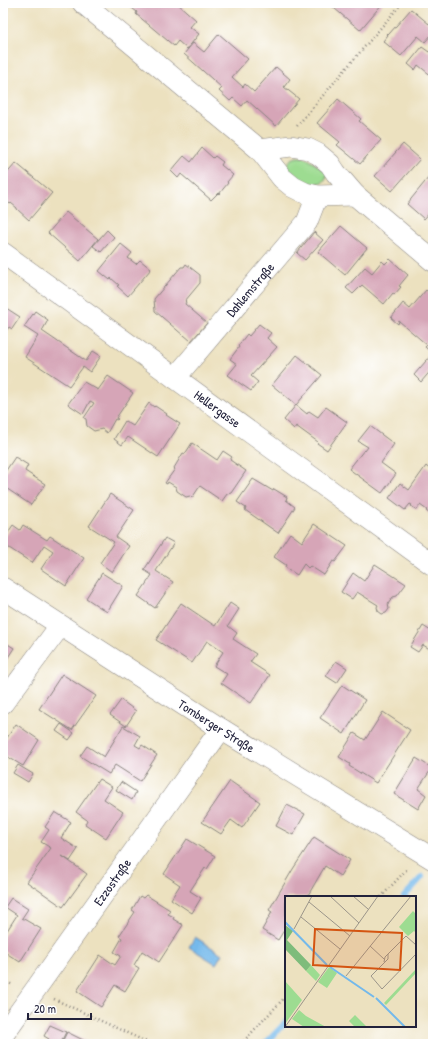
<svg xmlns="http://www.w3.org/2000/svg" width="436" height="1047" font-family="'Patrick Hand',sans-serif">
<style>
.green{fill:#9ddc91;stroke:#607f66}
.water{fill:#74b9eb;stroke:#4b6e93}
.lines{fill:none;stroke-linecap:round;stroke-linejoin:round}
.stream{stroke:#74b9eb;stroke-width:6}
.building{fill:#d6a5b7}
.minor-casing{stroke:#87827d;stroke-width:22}
.path{stroke:#87827d;stroke-width:2.5;stroke-dasharray:1 3;stroke-linecap:butt}
.minor{stroke:#fff;stroke-width:21}
.labels{text-anchor:middle;dominant-baseline:central;stroke-width:4;stroke-linejoin:round;paint-order:stroke}
.street-label{font-size:13px;fill:#22223b;stroke:#fff}
.inset-river{fill:none;stroke:#74b9eb;stroke-width:2}
.inset-road{fill:none;stroke:#9b958a;stroke-width:1}
.view{fill:#d45411;fill-opacity:0.15;stroke:#d45411;stroke-width:2}
.inset-edge{fill:none;stroke:#22223b;stroke-width:2}
</style>
<rect width="100%" height="100%" fill="#fff"/>
<filter id="ink" filterUnits="userSpaceOnUse"><feTurbulence type="fractalNoise" baseFrequency=".025" numOctaves="2"/><feDisplacementMap in="SourceGraphic" scale="8" xChannelSelector="R" yChannelSelector="G"/><feConvolveMatrix kernelMatrix="1 2 1 2 8 2 1 2 1" color-interpolation-filters="sRGB"/></filter>
<filter id="wash" filterUnits="userSpaceOnUse"><feTurbulence type="fractalNoise" baseFrequency=".012" numOctaves="4" result="noise"/><feDisplacementMap in="SourceGraphic" scale="16" xChannelSelector="R" yChannelSelector="G"/><feGaussianBlur stdDeviation="0.9" result="paint"/><feColorMatrix in="noise" values="0 0 0 0 0 0 0 0 0 0 0 0 0 0 0 0 0 1.4 0 .05"/><feComposite in="paint" operator="in"/></filter>
<g filter="url(#wash)">
<rect width="100%" height="100%" fill="#ece1bf"/>
<path class="green" d="M297 157H305L327 172 326 178 323 182 313 185 297 180 287 168C287 161 291 159 297 157Z"/>
<path class="water" d="M195 937 222 954 216 964 189 947Z"/>
<g class="lines">
<g class="stream">
<path d="M404 897 422 877"/>
<path d="M265 1044 286 1022"/>
</g>
</g>
<g id="blocks">
<g class="building">
<path d="M129 3H177L196 20 190 27 199 34 187 49 178 41 174 46 136 14 137 12 128 5Z"/>
<path d="M328 3H383L360 30Z"/>
<path d="M411 9 429 24 433 19V33L425 42 418 36 401 56 383 41 388 35 387 34 388 33 389 34Z"/>
<path d="M219 34 248 59 232 77 243 87 245 84 254 92 276 67 290 79 284 87 299 99 276 126 247 100 242 106 233 98 230 101 219 91 222 88 184 54 193 43 204 52Z"/>
<path d="M422 47 429 52 433 48V77L418 65 415 70 408 64Z"/>
<path d="M338 99 361 119 359 121 381 140 360 164 337 145 340 142 317 123Z"/>
<path d="M403 144 420 159 392 191 375 176Z"/>
<path d="M202 148 213 158 215 156 223 162 221 165 233 175 227 182 228 183 219 194 218 193 211 200 181 174 178 178 171 171 184 156 191 162Z"/>
<path d="M16 163 52 193 29 220 17 209V208L11 203 10 204 3 198V178Z"/>
<path d="M429 177 433 180V209L424 219 407 204Z"/>
<path d="M66 212 98 239 80 261 48 233Z"/>
<path d="M341 226 367 248 345 275 318 252Z"/>
<path d="M107 230 114 237 101 252 93 246Z"/>
<path d="M314 232 323 240 305 260 297 253Z"/>
<path d="M121 244 132 253 128 258 136 264 140 260 151 269 128 296 117 286 119 285 111 278 110 280 99 271Z"/>
<path d="M390 259 408 275 399 286 401 287 394 295 393 293 384 304 362 285 353 294 346 288 365 267 372 273 382 261 385 264Z"/>
<path d="M186 264 200 275V283L185 301 186 302 185 304 207 323 191 341 184 335V336L155 311 154 299 181 267H184Z"/>
<path d="M426 290 433 296V352L432 353 425 347 427 345 399 321 398 324 391 318 403 303 410 309Z"/>
<path d="M3 306 20 317 12 329 9 327 3 335Z"/>
<path d="M35 311 48 320 42 331 86 361 93 351 101 356 90 372 83 367 69 386 25 357 38 336 24 327Z"/>
<path d="M259 324 271 333 267 338 277 347 251 376 258 382 251 391 228 375 237 364 230 359 239 347 238 346 247 334 249 336Z"/>
<path d="M432 354 433 355V368L421 382 414 375Z"/>
<path d="M297 355 322 375 296 405 272 385Z"/>
<path d="M108 376 133 393 116 418 118 419 117 420 115 419 107 433 102 429 94 431 87 426 86 419 84 418 94 403 90 401 83 414 68 404 84 382 98 390Z"/>
<path d="M149 403 154 407 155 406 167 414 166 415 180 424 158 457 128 437 122 445 114 439 125 421 133 426Z"/>
<path d="M296 405 307 414 309 411 318 417 326 407 347 422 327 450 317 443 318 442 296 426 294 429 284 420Z"/>
<path d="M370 426 394 444 381 463 396 474 382 493 349 469 364 450 365 451 368 447 358 441Z"/>
<path d="M192 443 217 460 223 451 232 457 230 460 246 471 231 493 227 494 222 501 200 486 192 498 190 496 186 497 177 491 176 487 168 482 167 484 165 483 175 469 174 468 183 453 185 454Z"/>
<path d="M15 457 28 465 25 471 45 484 31 505 3 486V475Z"/>
<path d="M426 466 433 472V516L426 511 427 510 420 505 417 510 411 506 412 505 410 504 405 510 389 498 400 483 409 490Z"/>
<path d="M253 479 273 491 274 489 287 497 286 500 295 507 278 533 245 510 246 508 237 502Z"/>
<path d="M110 494 134 510 116 537 129 546 112 572 100 563 114 542 89 526Z"/>
<path d="M314 524 347 546 335 562 333 561 324 575 310 566 308 568 304 564 297 575 285 567 286 565 274 557 290 533 302 542Z"/>
<path d="M13 525 20 530 23 525 47 540 50 536 84 558 66 586 41 569 53 551 44 545 32 563 3 544V540Z"/>
<path d="M165 538 174 543 156 571 173 582 155 608 138 596 152 575 144 570Z"/>
<path d="M375 564 406 584 397 596 393 597 388 604 389 609 386 613 382 614 378 611 377 607 378 605 357 592 352 599 341 592 353 573 364 581Z"/>
<path d="M102 573 123 586 107 612 86 598Z"/>
<path d="M181 603 215 626 230 603 239 609 228 626 237 633 233 639 256 654 250 662 270 675 251 703 221 683 227 674 214 666 223 652 207 641 192 663 156 640Z"/>
<path d="M423 626 431 631 433 628V651L423 645 418 652 410 647Z"/>
<path d="M3 641 14 648 3 665Z"/>
<path d="M336 661 347 668 337 683 326 676Z"/>
<path d="M62 674 96 696 72 730 39 709Z"/>
<path d="M342 685 365 700 344 734 320 718Z"/>
<path d="M121 700 136 711 126 726 110 715Z"/>
<path d="M383 712 410 730 376 783 349 766 350 764 339 757 354 733 365 740Z"/>
<path d="M16 724 39 740 23 766 3 754V744Z"/>
<path d="M61 724 74 733 69 740 56 731Z"/>
<path d="M123 726 140 736 135 745 140 748 142 745 157 755 140 781 115 765 109 774 80 756 87 746 104 757Z"/>
<path d="M416 758 432 768 418 789 426 795 418 809 394 794Z"/>
<path d="M18 765 33 774 28 782 13 773Z"/>
<path d="M99 779 112 787 104 799 123 812 106 838 85 824 87 820 76 812Z"/>
<path d="M230 781 260 802 242 828 231 820 221 834 202 822Z"/>
<path d="M121 782 136 792 132 800 116 790Z"/>
<path d="M287 805 305 814 293 835 276 826Z"/>
<path d="M55 812 71 822 61 838 78 849 70 861 62 856 87 874 63 907 27 882 51 848 41 842 49 830 45 827Z"/>
<path d="M314 837 350 860 340 876 325 866 307 897H286V927L278 940 262 930 272 912 269 910 293 869Z"/>
<path d="M187 839 215 856 207 869 205 868 190 891 201 898 192 913 171 899 180 885 164 874Z"/>
<path d="M146 895 170 910 168 914 174 917 173 919 183 925 159 962 142 951 134 965 139 968 125 991 115 985 101 1007 77 991 100 955 115 965 121 956 114 952 122 938 119 936 135 912 132 910 140 896 143 898Z"/>
<path d="M11 898 28 909 22 918 41 929 20 962 3 951V937L17 915 5 907Z"/>
<path d="M50 1025 66 1032 60 1044H46L49 1039 44 1036Z"/>
<path d="M67 1032 91 1044H61Z"/>
</g>
</g>
</g>
<g filter="url(#ink)">
<use href="#blocks" fill-opacity="0" stroke="#87827d" stroke-width="1"/>
<g class="lines">
<defs>
<g id="minor">
<path d="M83 3 260 150 282 178 293 187 305 193 317 196 355 195"/>
<path d="M260 150 291 146 308 149 318 154 330 164 336 173 355 195 433 261"/>
<path id="s1" d="M3 253 433 565"/>
<path id="s2" d="M175 378 307 222 317 196"/>
<path id="s3" d="M3 588 221 729 433 859"/>
<path d="M3 703 60 626"/>
<path id="s4" d="M3 1035 221 729"/>
</g>
</defs>
<use href="#minor" class="minor-casing"/>
<g class="path">
<path d="M297 126 402 3"/>
<path d="M381 897 408 868"/>
<path d="M3 980 13 985"/>
<path d="M54 999 151 1044"/>
<path d="M241 1044 286 996"/>
</g>
<use href="#minor" class="minor"/>
</g>
</g>
<g class="labels">
<g class="street-label">
<text stroke="none"><textPath href="#s2" startOffset="116">Dahlemstraße</textPath></text>
<text stroke="none"><textPath href="#s1" startOffset="265">Hellergasse</textPath></text>
<text stroke="none"><textPath href="#s3" startOffset="254">Tomberger Straße</textPath></text>
<text stroke="none"><textPath href="#s4" startOffset="188">Ezzostraße</textPath></text>
</g>
</g>
<g transform="translate(285 896)">
<rect width="131" height="131" fill="#ece1bf"/>
<path d="M128 15 131 18V37L129 35 123 40 114 31ZM26 69 35 79 31 85 21 75ZM44 71 52 77 42 92 33 86ZM131 73V77L101 109 99 107ZM0 85 17 104 0 128ZM14 114 21 120 41 131H19L7 123ZM70 119 82 131H70L64 125Z" fill="#9ddc91"/>
<path d="M0 29 8 35 2 44 26 69 21 75 0 53Z" fill="#7ebc7b"/>
<path class="inset-river" d="M0 26 42 69M45 71 89 101M91 102 120 131"/>
<path class="inset-road" d="M45 0 74 27M68 0 83 13M24 6 65 40M16 21 55 53M9 33 27 0M85 50 99 63M103 58V63L86 80 97 93 131 58M99 66 100 61 121 40 131 49M61 80 126 0M0 131 93 0"/>
<path class="view" d="M30 33 117 37 115 74 28 69Z"/>
<rect width="131" height="131" class="inset-edge"/>
</g>
<rect width="436" height="1047" fill="none" stroke="#fff" stroke-width="16"/>
<path d="M28 1013v6h63v-6" fill="none" stroke="#22223b" stroke-width="2"/>
<text x="34" y="1013" font-size="12" fill="#22223b" stroke="#ffffff" stroke-width="3" paint-order="stroke">20 m</text>
</svg>
